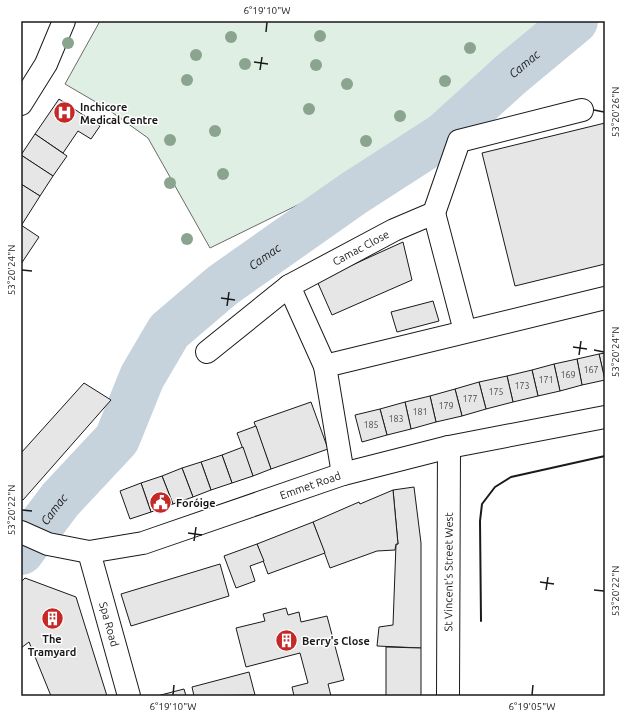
<svg xmlns="http://www.w3.org/2000/svg" width="626" height="717" font-family="Ubuntu,sans-serif">
<style>
.green{fill:#e0efe3;stroke:#6a6a6a}
.lines{fill:none;stroke-linecap:round;stroke-linejoin:round}
.river{stroke:#c6d2dc;stroke-width:46}
.building{fill:#e6e6e6;stroke:#1a1a1a}
.minor-casing{stroke:#1a1a1a;stroke-width:24}
.major-casing{stroke:#1a1a1a;stroke-width:24}
.minor{stroke:#fff;stroke-width:22}
.major{stroke:#fff;stroke-width:22}
.wall{stroke:#1a1a1a;stroke-width:2}
.tree{fill:#8aa48f}
.ticks{fill:none;stroke:#1a1a1a;stroke-width:1.5}
.labels{text-anchor:middle;dominant-baseline:central;stroke-width:3;stroke-linejoin:round;paint-order:stroke}
.number-label{font-size:9px;fill:#4d4d4d}
.poi-label{font-size:11px;font-weight:bold;fill:#1a1a1a;stroke:#fff;text-anchor:start}
.street-label{font-size:11px;fill:#1a1a1a;stroke:#fff}
.water-label{font-size:12px;font-style:italic;fill:#1a1a1a;stroke:#fff}
.neatline{fill:none;stroke:#1a1a1a;stroke-width:1.5}
.ticks-label{font-size:10px;text-anchor:middle;fill:#1a1a1a}
</style>
<rect width="100%" height="100%" fill="#fff"/>
<path class="green" d="M100 21H549L424 126 320 194 210 248 148 138 106 108 65 84Z"/>
<g class="lines">
<path class="river" id="s1" d="M21 552 60 500 117 439 142 377 169 331 223 285 354 193 444 135 510 75 575 21"/>
</g>
<g class="building">
<path d="M59 99 100 126 91 139 78 131 63 153 35 134Z"/>
<path d="M605 123V264L515 286 482 153Z"/>
<path d="M35 134 67 156 53 176 21 155Z"/>
<path d="M21 155 53 176 40 196 21 184Z"/>
<path d="M21 184 40 196 21 226Z"/>
<path d="M21 225 39 237 21 264Z"/>
<path d="M403 242 412 280 332 315 317 281Z"/>
<path d="M433 301 439 321 397 332 391 312Z"/>
<path d="M605 353V380L599 354Z"/>
<path d="M599 354 605 380 582 385 577 359Z"/>
<path d="M577 359 582 385 560 391 554 364Z"/>
<path d="M554 364 560 391 538 396 532 370Z"/>
<path d="M532 370 538 396 513 402 507 376Z"/>
<path d="M507 376 513 402 486 409 479 382Z"/>
<path d="M479 382 486 409 462 416 455 389Z"/>
<path d="M84 383 111 400 23 500 21 499V453Z"/>
<path d="M455 389 462 416 436 422 430 396Z"/>
<path d="M430 396 436 422 411 429 405 402Z"/>
<path d="M311 402 328 449 271 469 254 422Z"/>
<path d="M405 402 411 429 387 435 380 409Z"/>
<path d="M380 409 387 435 362 442 355 415Z"/>
<path d="M256 426 271 469 253 476 237 433Z"/>
<path d="M243 447 253 476 232 483 222 455Z"/>
<path d="M222 455 232 483 211 490 201 462Z"/>
<path d="M201 462 211 490 193 497 182 468Z"/>
<path d="M182 468 193 497 173 504 162 476Z"/>
<path d="M162 476 173 504 151 512 141 483Z"/>
<path d="M141 483 151 512 130 519 120 491Z"/>
<path d="M414 487 421 543V648L377 646 379 627 393 625 396 544H398L393 490Z"/>
<path d="M393 490 398 544H396L395 550 377 551 330 568 313 522 359 502 360 504Z"/>
<path d="M313 522 325 553 268 574 257 544Z"/>
<path d="M257 544 264 561 250 566 255 581 236 588 224 556Z"/>
<path d="M220 564 229 596 131 626 121 594Z"/>
<path d="M25 578 76 597 107 696H51L29 642 21 648V582Z"/>
<path d="M286 608 288 615 299 612 301 622 327 616 344 680 328 684 331 696H294L292 687 308 683 300 653 246 667 236 628 265 621 263 614Z"/>
<path d="M386 647 421 648V696H386Z"/>
<path d="M249 672 255 695 194 696 192 687Z"/>
<path d="M184 689 186 696H157Z"/>
</g>
<g class="lines">
<defs>
<g id="minor">
<path d="M434 213 459 141 582 110"/>
<path d="M207 352 289 286"/>
<path id="s2" d="M325 366 289 286 394 230 434 213 465 331"/>
<path d="M343 474 325 366 605 298"/>
<path id="s3" d="M89 552 129 696"/>
<path id="s4" d="M448 696 449 447"/>
</g>
<g id="major">
<path d="M21 104 46 64 64 21"/>
<path id="s5" d="M21 532 48 544 89 552 143 543 343 474 449 447 605 417"/>
</g>
</defs>
<use href="#minor" class="minor-casing"/>
<use href="#major" class="major-casing"/>
<use href="#minor" class="minor"/>
<use href="#major" class="major"/>
<path class="wall" d="M481 621 480 521 482 504 495 487 511 477 605 456"/>
</g>
<g class="tree">
<circle cx="320" cy="36" r="6"/>
<circle cx="231" cy="37" r="6"/>
<circle cx="68" cy="43" r="6"/>
<circle cx="470" cy="48" r="6"/>
<circle cx="196" cy="55" r="6"/>
<circle cx="245" cy="64" r="6"/>
<circle cx="316" cy="65" r="6"/>
<circle cx="187" cy="80" r="6"/>
<circle cx="445" cy="81" r="6"/>
<circle cx="347" cy="84" r="6"/>
<circle cx="309" cy="109" r="6"/>
<circle cx="400" cy="116" r="6"/>
<circle cx="215" cy="131" r="6"/>
<circle cx="170" cy="140" r="6"/>
<circle cx="366" cy="141" r="6"/>
<circle cx="223" cy="174" r="6"/>
<circle cx="170" cy="183" r="6"/>
<circle cx="187" cy="239" r="6"/>
</g>
<path class="ticks" d="M266 32 267 22M254 62 268 64M260 70 262 57M594 110 604 112M22 270 32 271M221 298 235 300M227 306 229 292M573 347 587 349M594 350 604 352M579 355 581 341M22 510 32 511M188 533 202 535M194 541 196 527M540 582 554 584M546 590 548 577M594 590 604 591M173 695 174 685M532 695 533 685"/>
<defs>
<symbol id="hospital-disc" viewBox="-11 -11 22 22"><circle r="9.5" fill="#c62828" stroke="#fff"/><path d="M-5-5h3v3.5h4V-5h3V5h-3V1.5h-4V5h-3Z" fill="#fff"/></symbol>
<symbol id="civic-disc" viewBox="-11 -11 22 22"><circle r="9.5" fill="#c62828" stroke="#fff"/><path d="M-.6-6.5H3V-4.5H.6V-3L4-1V1h2V6H-6V1h2V-1L-.6-3ZM-1.2 2.5V6h2.4V2.5Z" fill="#fff"/></symbol>
<symbol id="building-disc" viewBox="-11 -11 22 22"><circle r="9.5" fill="#c62828" stroke="#fff"/><path d="M-4-6H4V6H1V3H-1V6H-4ZM-2.5-4.3h1.7v1.8h-1.7ZM.8-4.3h1.7v1.8H.8ZM-2.5-1h1.7V.8h-1.7ZM.8-1h1.7V.8H.8Z" fill="#fff"/></symbol>
</defs>
<g fill-rule="evenodd">
<use href="#hospital-disc" x="52" y="100" width="25" height="25"/>
<use href="#civic-disc" x="148" y="490" width="25" height="25"/>
<use href="#building-disc" x="40" y="606" width="25" height="25"/>
<use href="#building-disc" x="274" y="628" width="25" height="25"/>
</g>
<g class="labels">
<g class="number-label">
<text x="591" y="370">167</text>
<text x="568" y="375">169</text>
<text x="546" y="380">171</text>
<text x="522" y="386">173</text>
<text x="496" y="392">175</text>
<text x="470" y="399">177</text>
<text x="446" y="406">179</text>
<text x="420" y="412">181</text>
<text x="396" y="419">183</text>
<text x="371" y="425">185</text>
</g>
<g class="poi-label">
<text x="80" y="107">Inchicore<tspan x="80" dy="13">Medical Centre</tspan></text>
<text x="176" y="503">Foróige</text>
<text x="52" y="639" text-anchor="middle">The<tspan x="52" dy="13">Tramyard</tspan></text>
<text x="302" y="641">Berry's Close</text>
</g>
<g class="street-label">
<text stroke="none"><textPath href="#s2" startOffset="169">Camac Close</textPath></text>
<text stroke="none"><textPath href="#s5" startOffset="303">Emmet Road</textPath></text>
<text stroke="none"><textPath href="#s4" startOffset="124">St Vincent's Street West</textPath></text>
<text stroke="none"><textPath href="#s3" startOffset="75">Spa Road</textPath></text>
</g>
<g class="water-label">
<text stroke="none"><textPath href="#s1" startOffset="714">Camac</textPath></text>
<text stroke="none"><textPath href="#s1" startOffset="390">Camac</textPath></text>
<text stroke="none"><textPath href="#s1" startOffset="54">Camac</textPath></text>
</g>
</g>
<rect width="626" height="717" fill="none" stroke="#ffffff" stroke-width="44"/>
<rect x="22" y="22" width="582" height="673" class="neatline"/>
<g class="ticks-label">
<text x="267" y="14">6°19'10"W</text>
<text transform="translate(615 112) rotate(-90)" y="4">53°20'26"N</text>
<text transform="translate(11 270) rotate(-90)" y="4">53°20'24"N</text>
<text transform="translate(615 352) rotate(-90)" y="4">53°20'24"N</text>
<text transform="translate(11 510) rotate(-90)" y="4">53°20'22"N</text>
<text transform="translate(615 591) rotate(-90)" y="4">53°20'22"N</text>
<text x="173" y="710">6°19'10"W</text>
<text x="532" y="710">6°19'05"W</text>
</g>
</svg>
